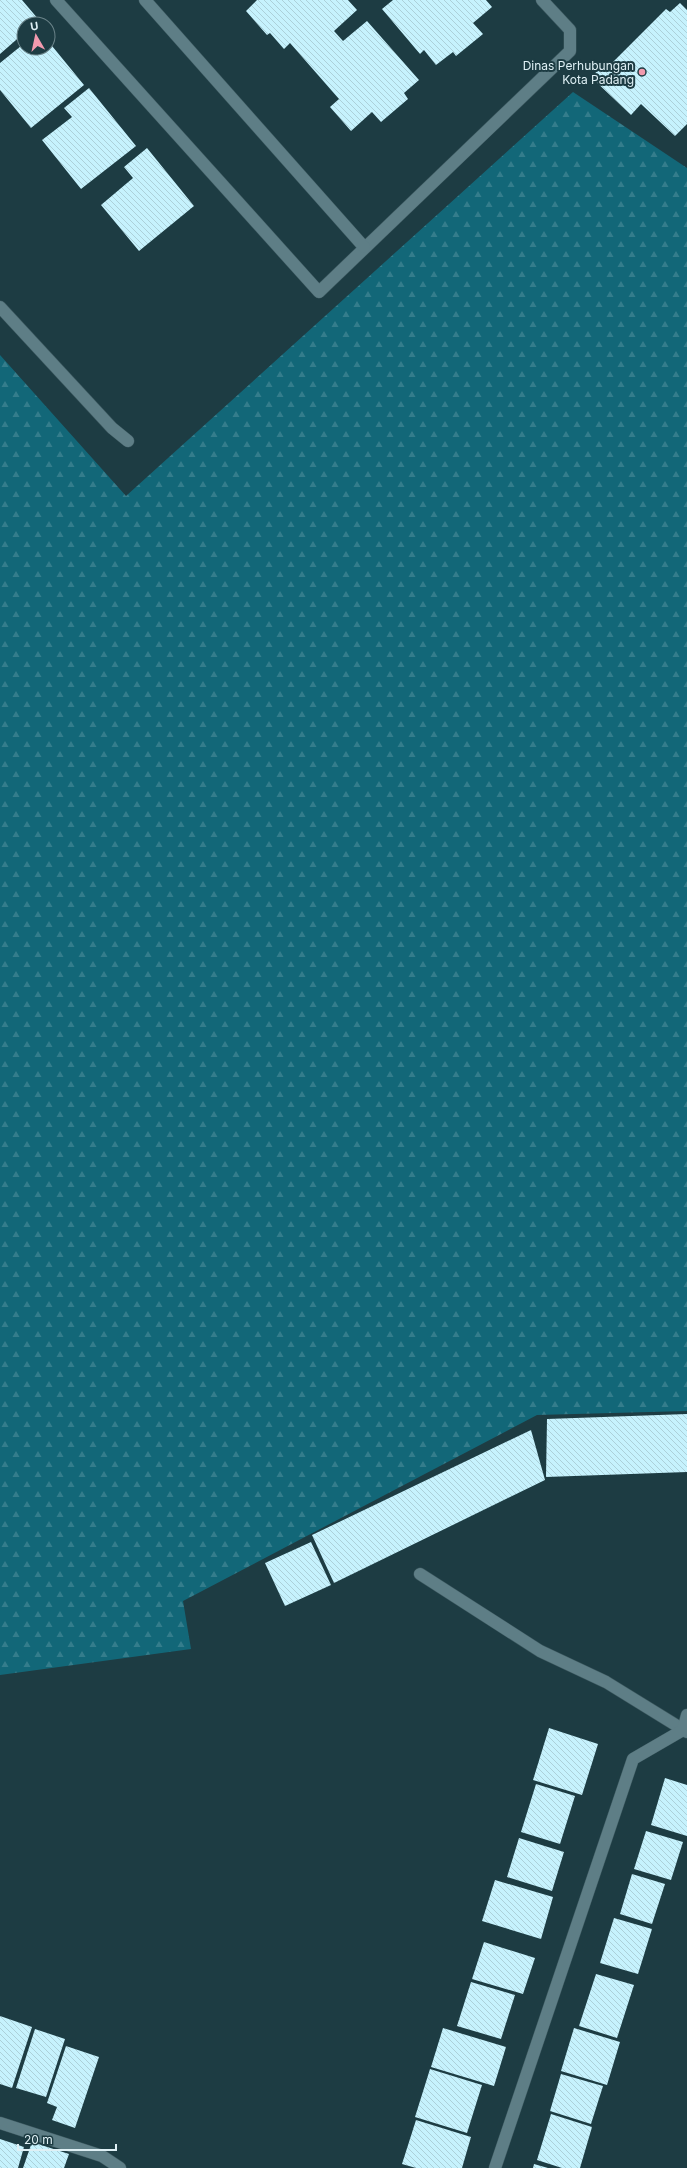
<svg xmlns="http://www.w3.org/2000/svg" width="687" height="2168" font-family="Inter,sans-serif">
<style>
.forest{fill:url(#forest-firs)}
.building{fill:url(#building-back-hatch)}
.lines{fill:none;stroke-linecap:round;stroke-linejoin:round}
.lane-casing{stroke:#3c585f;stroke-width:13}
.street-casing{stroke:#3c585f;stroke-width:13}
.lane{stroke:#5e7e86;stroke-width:12}
.street{stroke:#5e7e86;stroke-width:12}
.poi-dot{fill:#f29aae;stroke:#1d3c43;stroke-width:1.5}
.labels{text-anchor:middle;dominant-baseline:central;stroke-width:4;stroke-linejoin:round;paint-order:stroke}
.poi-label{font-size:12px;fill:#dff0f5;stroke:#1d3c43;text-anchor:end}
</style>
<defs>
<pattern id="forest-firs" width="22" height="20" patternUnits="userSpaceOnUse"><rect width="22" height="20" fill="#126778"/><path d="M5 1l3.5 6h-7zM16 11l3.5 6h-7z" fill="#347d8c"/></pattern>
<pattern id="building-back-hatch" width="6" height="6" patternUnits="userSpaceOnUse"><rect width="6" height="6" fill="#c6f2fd"/><path d="M-1 5l2 2M0 0l6 6M5-1l2 2" fill="none" stroke="#acd0d9"/></pattern>
</defs>
<rect width="100%" height="100%" fill="#1d3c43"/>
<path class="forest" d="M573 92 687 168V1411L537 1415 183 1601 191 1649 0 1675V355L126 496Z"/>
<g class="building">
<path d="M0 0H22L39 20 35 24H24V33L0 54Z"/>
<path d="M257 0H348L357 10 334 31 343 41 367 21 419 80 404 93 408 99 381 122 372 112 351 131 330 107 339 99 290 43 284 49 270 33 267 35 246 11Z"/>
<path d="M393 0H486L492 7 473 23 483 34 456 56 453 52 436 65 424 50 420 54 382 9Z"/>
<path d="M680 3 687 10V124L675 136 641 104 631 115 591 77 605 64 608 67 666 9 670 12Z"/>
<path d="M48 41 84 85 31 128 0 90V63L21 46 25 51 29 48H48Z"/>
<path d="M89 88 136 146 81 189 42 140 72 117 64 108Z"/>
<path d="M147 148 194 206 139 251 101 205 133 178 124 167Z"/>
<path d="M687 1414V1472L546 1477 547 1419Z"/>
<path d="M531 1430 545 1480 334 1583 312 1535Z"/>
<path d="M311 1542 331 1585 285 1606 265 1563Z"/>
<path d="M549 1728 598 1744 582 1795 533 1780Z"/>
<path d="M665 1778 687 1785V1836L651 1825Z"/>
<path d="M536 1784 575 1796 560 1844 521 1832Z"/>
<path d="M646 1831 683 1842 671 1880 634 1869Z"/>
<path d="M519 1838 564 1852 552 1891 507 1877Z"/>
<path d="M632 1874 665 1884 652 1924 620 1914Z"/>
<path d="M495 1880 553 1897 541 1939 482 1921Z"/>
<path d="M614 1918 652 1929 638 1974 600 1963Z"/>
<path d="M484 1942 535 1958 523 1994 472 1979Z"/>
<path d="M596 1974 634 1985 617 2038 579 2026Z"/>
<path d="M471 1982 515 1995 501 2039 457 2026Z"/>
<path d="M0 2016 32 2027 12 2088 0 2084Z"/>
<path d="M443 2028 506 2047 494 2086 431 2067Z"/>
<path d="M574 2028 620 2042 607 2085 561 2071Z"/>
<path d="M35 2029 65 2039 46 2097 16 2088Z"/>
<path d="M66 2046 99 2057 75 2128 52 2120 57 2107 47 2103Z"/>
<path d="M430 2069 482 2085 467 2133 415 2117Z"/>
<path d="M561 2074 603 2086 591 2124 550 2111Z"/>
<path d="M551 2114 592 2127 580 2168H562L537 2160Z"/>
<path d="M416 2120 471 2137 462 2168H416L402 2164Z"/>
<path d="M0 2139 24 2147 18 2168H0Z"/>
<path d="M32 2142 69 2154 64 2168H23Z"/>
<path d="M534 2164 548 2168H533Z"/>
</g>
<g class="lines">
<defs>
<g id="lane">
<path d="M420 1574 540 1651 606 1682 687 1732"/>
<path d="M495 2168 633 1759 683 1730 687 1715"/>
</g>
<g id="street">
<path d="M56 0 319 292 570 51V30L542 0"/>
<path d="M145 0 364 247"/>
<path d="M0 307 112 428 128 441"/>
<path d="M0 2123 102 2156 120 2168"/>
</g>
</defs>
<use href="#lane" class="lane-casing"/>
<use href="#street" class="street-casing"/>
<use href="#lane" class="lane"/>
<use href="#street" class="street"/>
</g>
<circle class="poi-dot" cx="642" cy="72" r="4"/>
<g class="labels">
<g class="poi-label">
<text x="634" y="65">Dinas Perhubungan<tspan x="634" dy="14">Kota Padang</tspan></text>
</g>
</g>
<g transform="translate(36 36) rotate(351)"><circle r="19" fill="#1d3c43" stroke="#6b848a"/>
<path d="M0-3L7 15L0 10L-7 15Z" fill="#f29aae"/>
<text y="-6" font-size="11" font-weight="bold" text-anchor="middle" fill="#dff0f5">U</text>
</g>
<path d="M18 2144v6h98v-6" fill="none" stroke="#dff0f5" stroke-width="2"/>
<text x="24" y="2144" font-size="12" fill="#dff0f5" stroke="#1d3c43" stroke-width="3" paint-order="stroke">20 m</text>
</svg>
